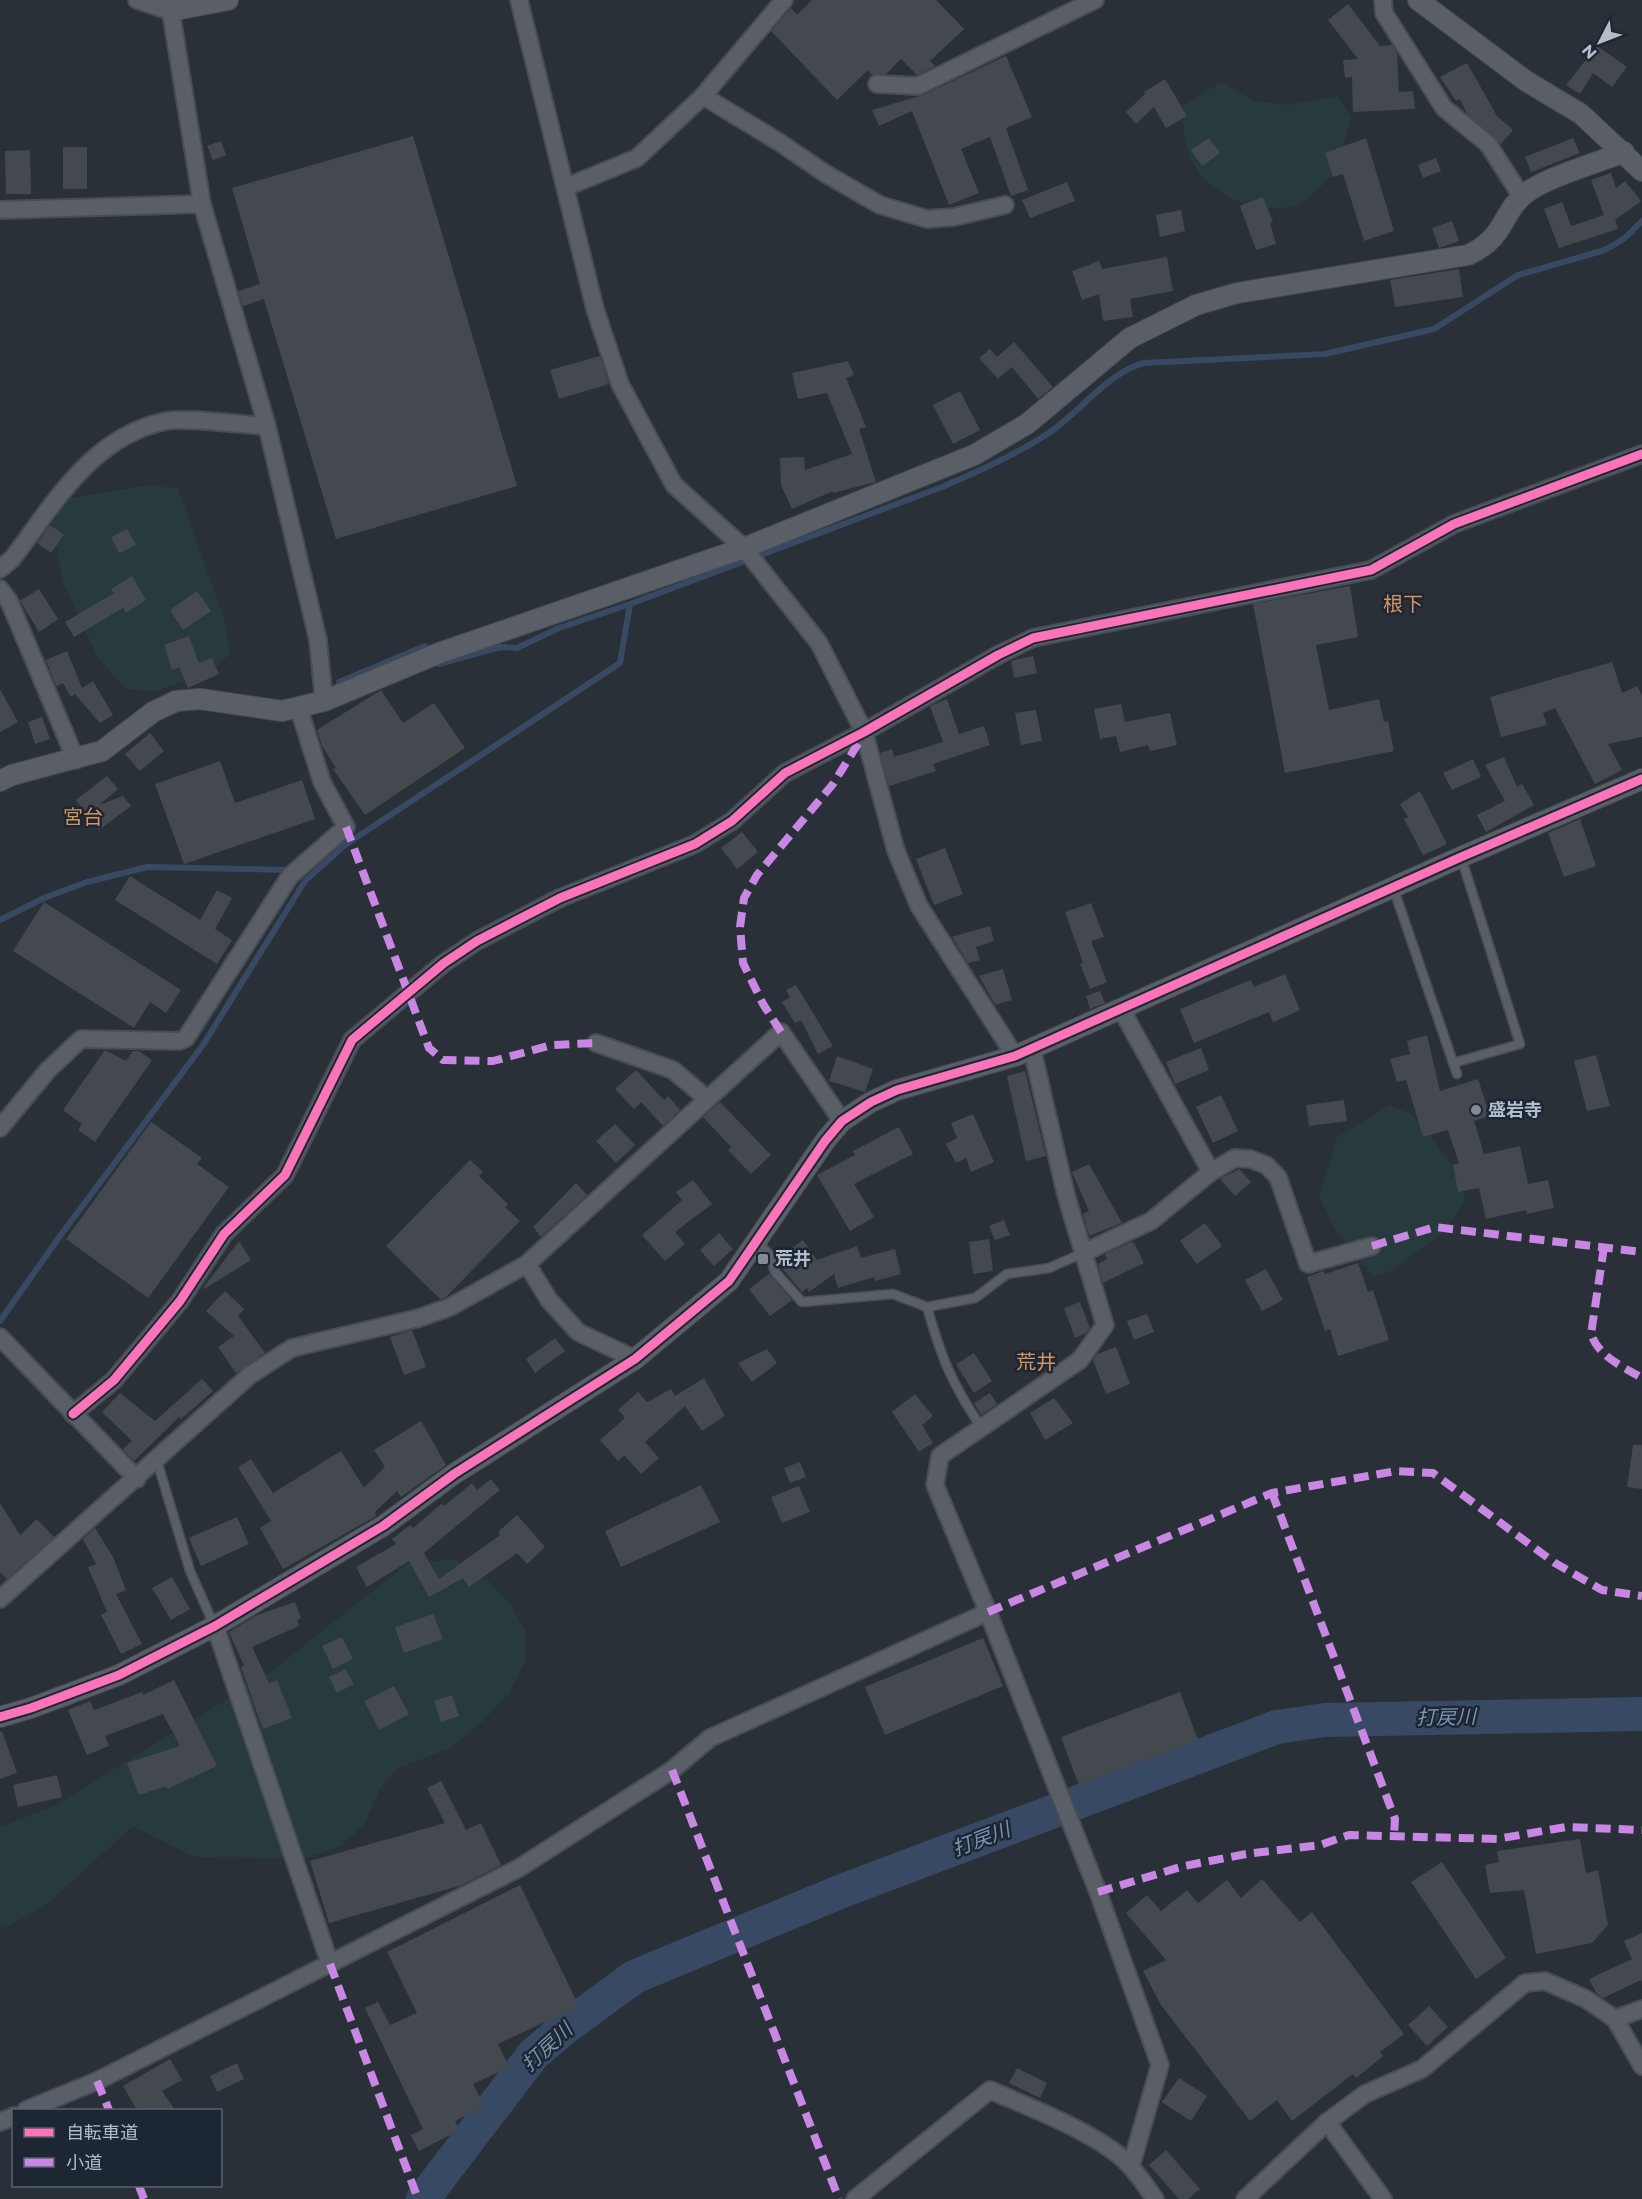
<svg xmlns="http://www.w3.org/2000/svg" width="1642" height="2199" font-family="Montserrat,'Noto Sans JP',sans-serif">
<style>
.green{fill:#273a3e}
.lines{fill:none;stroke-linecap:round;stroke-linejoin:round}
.stream{stroke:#384963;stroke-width:6}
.river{stroke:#384963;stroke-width:34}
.building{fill:#444950}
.service-casing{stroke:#484c53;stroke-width:11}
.minor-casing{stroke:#484c53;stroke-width:20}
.tertiary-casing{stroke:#484c53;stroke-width:22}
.service{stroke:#5a5e66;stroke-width:8}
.minor{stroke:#5a5e66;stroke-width:16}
.tertiary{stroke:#5a5e66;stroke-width:20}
.quiet{stroke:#c787e3;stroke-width:8;stroke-dasharray:15 8;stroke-linecap:butt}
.cycleway-casing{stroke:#1d2633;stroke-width:13}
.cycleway{stroke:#fb73b8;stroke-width:9}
.poi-dot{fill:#848b96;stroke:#1d2633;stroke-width:2}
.labels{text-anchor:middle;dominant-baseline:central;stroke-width:5;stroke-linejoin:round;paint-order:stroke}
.poi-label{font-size:18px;font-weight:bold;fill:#b4bcc9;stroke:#1d2633;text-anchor:start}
.neighbourhood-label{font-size:20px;fill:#d59563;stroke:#1d2633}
.water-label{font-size:20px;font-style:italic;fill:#7c92b1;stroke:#1d2633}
</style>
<rect width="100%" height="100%" fill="#2a3038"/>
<g class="green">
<path d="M1221 82 1254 101 1288 105 1338 96 1351 118C1346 134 1339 167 1329 178 1322 187 1304 203 1293 206 1252 216 1198 191 1187 148 1183 135 1184 120 1182 107Z"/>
<path d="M150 485 178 488 225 622 230 654 213 670 154 692 126 689 97 656 62 580 53 523 66 499Z"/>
<path d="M1390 1105 1411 1114 1432 1138 1462 1179 1465 1201 1444 1232 1392 1270 1374 1277 1336 1231 1319 1196 1337 1137Z"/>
<path d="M454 1559 490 1582 512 1606 525 1631V1661L509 1694 482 1722 450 1748 396 1769 380 1789 364 1825 341 1846 306 1859 195 1857 133 1826 47 1904 7 1927 0 1928V1827L56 1805 268 1674 407 1564Z"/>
</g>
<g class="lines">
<g class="stream">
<path d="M339 682 425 646 439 664 500 647 517 648 559 628 630 604 942 487C979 471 1015 455 1049 433 1081 411 1107 373 1144 363L1325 354 1434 329 1518 275 1605 250 1625 238 1642 221"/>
<path d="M0 920 44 898 87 882 147 867 292 870"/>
<path d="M0 1321 60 1236 203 1045 305 881 345 845 620 663 630 604"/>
</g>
<path class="river" d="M423 2199 533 2055 562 2030 634 1977 842 1891 1277 1727 1325 1720 1642 1714"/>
</g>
<g class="building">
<path d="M812 0H936L964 29 930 61 935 66 917 75 901 59 886 74 872 75 868 70 837 100 771 31 791 8 797 15Z"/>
<path d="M1348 4 1380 46 1392 45 1397 53 1399 92 1413 91 1415 109 1353 112 1352 77 1345 78 1343 60 1358 59 1328 20Z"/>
<path d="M1597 46 1627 67 1612 87 1593 73 1580 94 1566 85Z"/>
<path d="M1006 56 1032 117 1006 128 1028 190 1011 196 990 137 961 149 979 193 949 205 912 111 879 126 872 110 923 95Z"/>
<path d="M1467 63 1497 116 1513 130 1501 144 1467 114 1460 99 1456 101 1440 77Z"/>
<path d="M1165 79 1187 116 1166 128 1154 107 1136 124 1126 112 1145 94 1144 92Z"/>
<path d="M413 136 517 486 336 539 264 299 243 306 238 291 260 284 232 188Z"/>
<path d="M1209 138 1220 153 1202 166 1191 150Z"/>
<path d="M1366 138 1394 231 1364 241 1343 174 1333 177 1325 153Z"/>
<path d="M1573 138 1580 153 1531 172 1525 157Z"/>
<path d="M221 141 226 155 213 160 207 146Z"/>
<rect x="63" y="147" width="24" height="42"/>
<path d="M30 150 31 194H6L5 151Z"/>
<path d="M1436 158 1441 171 1423 178 1418 165Z"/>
<path d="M1611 173 1616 188 1625 181 1641 201 1615 220 1618 229 1559 248 1544 209 1562 202 1571 226 1604 215 1591 180Z"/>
<path d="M1067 182 1075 201 1030 218 1022 200Z"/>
<path d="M1263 197 1273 222 1270 223 1276 244 1256 250 1240 206Z"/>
<path d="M1181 210 1185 231 1160 237 1156 215Z"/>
<path d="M1452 221 1459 241 1439 248 1432 228Z"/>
<path d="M1167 257 1173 291 1130 299 1133 317 1103 321 1099 294 1082 300 1072 271 1099 261 1102 269Z"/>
<path d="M1459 269 1463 297 1395 307 1390 280Z"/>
<path d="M1014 342 1053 387 1038 399 1012 367 998 379 979 358 990 349 997 357Z"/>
<path d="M600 356 609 384 559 399 550 370Z"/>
<path d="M848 361 854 375 846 378 866 427 859 429 876 482 833 493V491L792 509 781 485 780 458 804 457 805 470 852 454 827 393 798 399 792 373Z"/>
<path d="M960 391 980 430 953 444 933 405Z"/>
<path d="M50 525 64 535 51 553 37 543Z"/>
<path d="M127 529 136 545 119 553 111 537Z"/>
<path d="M132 576 146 600 126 613 123 608 74 637 65 622 114 593 111 589Z"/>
<path d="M1350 586 1358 637 1316 645 1329 710 1379 699 1384 722 1388 721 1394 751 1285 773 1253 604Z"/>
<path d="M39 589 58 619 39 632 20 601Z"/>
<path d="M197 591 211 611 183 630 170 610Z"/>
<path d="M189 636 199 663 212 658 219 674 188 688 179 667 172 670 164 645Z"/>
<path d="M67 651 82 688 93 681 113 715 100 723 75 694 71 697 63 683 56 686 46 660Z"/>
<path d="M1033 656 1037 673 1014 678 1011 661Z"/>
<path d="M1612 662 1622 693 1637 686 1642 695V737L1608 744 1622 770 1595 784 1555 708 1543 713 1547 725 1501 737 1490 697Z"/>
<path d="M0 689 18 722 0 732Z"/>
<path d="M381 690 403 723 434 703 465 748 365 815 333 769 336 768 322 746 317 730Z"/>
<path d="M947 699 959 734 984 726 990 745 933 764 936 771 889 786 880 753 892 749 894 757 943 742 930 706Z"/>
<path d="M1121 704 1125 722 1170 713 1177 745 1150 751 1148 745 1120 752 1116 736 1100 739 1094 709Z"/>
<path d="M1036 710 1042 741 1021 745 1015 713Z"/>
<path d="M42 717 50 739 35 744 28 722Z"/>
<path d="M150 733 164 751 140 771 125 754Z"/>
<path d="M1504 757 1517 787 1522 784 1534 805 1486 832 1477 815 1505 801 1485 765Z"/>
<path d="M1473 759 1481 777 1452 790 1443 773Z"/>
<path d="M220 761 235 803 302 780 315 819 184 864 155 784Z"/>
<path d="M107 776 118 789 99 805 123 796 131 806 99 830 76 800Z"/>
<path d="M1420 791 1447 844 1423 855 1404 819 1408 817 1400 804Z"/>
<path d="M1580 819 1596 866 1564 877 1548 833Z"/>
<path d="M742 832 758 852 737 869 721 848Z"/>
<path d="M945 848 963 894 934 905 916 859Z"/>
<path d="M130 876 200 920 217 890 232 898 215 929 232 940 217 964 115 900Z"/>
<path d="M44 902 181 990 166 1013 150 1002 134 1028 13 951Z"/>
<path d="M1091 903 1104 937 1091 941 1107 982 1090 989 1080 964 1083 963 1065 912Z"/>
<path d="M990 926 994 941 976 947 980 960 968 963 952 937Z"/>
<path d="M1003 969 1012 1000 995 1005 979 976Z"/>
<path d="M1285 974 1300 1010 1273 1022 1269 1012 1194 1043 1180 1009 1251 980 1254 987Z"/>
<path d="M796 985 833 1046 818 1054 801 1020 795 1023 782 1002 790 997 786 990Z"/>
<path d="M1100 991 1105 1003 1090 1009 1086 996Z"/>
<path d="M1427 1035 1440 1091 1478 1079 1490 1116 1474 1121 1484 1154 1520 1146 1528 1184 1548 1180 1554 1208 1527 1214 1526 1210 1486 1219 1479 1188 1458 1192 1453 1165 1459 1163 1448 1130 1423 1137 1406 1080 1397 1082 1390 1059 1410 1054 1407 1041Z"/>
<path d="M1201 1048 1209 1070 1175 1084 1166 1062Z"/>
<path d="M105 1050 126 1061 133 1051H139L152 1060 95 1142 78 1130 82 1124 63 1110Z"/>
<path d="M1596 1055 1610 1106 1587 1111 1574 1061Z"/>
<path d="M837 1056 873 1069 865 1092 829 1081Z"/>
<path d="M636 1070 664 1100 668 1096 680 1110 663 1126 641 1102 634 1109 615 1089Z"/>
<path d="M1025 1071 1046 1156 1026 1161 1007 1076Z"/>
<path d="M1221 1095 1238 1131 1213 1143 1196 1107Z"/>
<path d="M1344 1100 1347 1121 1309 1126 1306 1105Z"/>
<path d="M720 1102 771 1155 751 1174 728 1150 731 1147 703 1117Z"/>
<path d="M973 1114 994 1162 971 1172 966 1158 956 1163 946 1144 957 1138 951 1123Z"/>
<path d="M151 1122 202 1158 197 1164 229 1187 148 1298 66 1239Z"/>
<path d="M615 1124 635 1145 616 1163 596 1141Z"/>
<path d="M899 1127 913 1154 854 1184 874 1217 850 1231 817 1175 855 1155 853 1151Z"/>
<path d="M470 1160 483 1172 479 1176 508 1204 505 1207 520 1221 445 1298 440 1299 386 1246Z"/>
<path d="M1089 1164 1122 1223 1089 1236 1083 1214 1089 1211 1072 1172Z"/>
<path d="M1239 1169 1251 1182 1235 1196 1220 1179Z"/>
<path d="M693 1180 712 1204 675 1232 685 1244 665 1261 642 1235 682 1200 676 1192Z"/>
<path d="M576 1183 587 1195 541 1237 533 1227Z"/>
<path d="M1004 1220 1010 1235 995 1240 989 1226Z"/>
<path d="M1205 1223 1222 1246 1197 1264 1180 1241Z"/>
<path d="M719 1233 733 1249 714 1266 700 1250Z"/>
<path d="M989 1239 993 1271 973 1274 969 1242Z"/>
<path d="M803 1240 817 1260 857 1246 861 1258 895 1249 901 1274 875 1281 874 1277 838 1288 834 1274 809 1292 807 1288 802 1292 780 1266 787 1261 783 1255Z"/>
<path d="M239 1241 251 1260 204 1289 203 1288Z"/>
<path d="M1131 1242 1134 1243 1144 1263 1103 1283 1098 1264 1107 1259 1105 1254Z"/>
<path d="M1358 1263 1368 1292 1373 1290 1389 1340 1338 1356 1330 1329 1325 1331 1307 1277 1324 1271 1325 1274Z"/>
<path d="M1266 1269 1283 1300 1262 1311 1245 1280Z"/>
<path d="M769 1274 792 1300 770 1316 749 1289Z"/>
<path d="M225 1291 244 1309 238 1316 265 1353 236 1373 218 1347 234 1336 206 1311Z"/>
<path d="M1080 1302 1090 1328 1086 1333 1075 1338 1064 1308Z"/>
<path d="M1147 1314 1154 1332 1134 1340 1127 1321Z"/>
<path d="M412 1330 426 1367 404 1375 390 1337Z"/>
<path d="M555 1338 565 1351 535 1373 526 1359Z"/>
<path d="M1116 1347 1130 1384 1106 1394 1093 1360 1097 1354Z"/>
<path d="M767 1349 777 1363 752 1382 738 1363Z"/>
<path d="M974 1353 992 1381 974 1393 956 1364Z"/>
<path d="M704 1378 725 1416 702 1431 685 1406 645 1442 659 1458 641 1474 624 1455 618 1461 600 1440 625 1418 618 1410 638 1392 647 1402 671 1389 675 1396Z"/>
<path d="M202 1379 213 1391 181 1419 179 1417 134 1461 123 1449 132 1441 102 1412 120 1393 155 1421Z"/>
<path d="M990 1393 997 1404 981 1415 974 1403Z"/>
<path d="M915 1394 933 1416 922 1425 933 1443 919 1452 892 1412Z"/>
<path d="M1054 1398 1073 1423 1045 1440 1030 1413Z"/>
<path d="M421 1421 446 1465 401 1497 397 1491 375 1512 376 1516 283 1569 260 1528 271 1521 238 1467 251 1459 273 1493 341 1451 364 1488 385 1467 374 1450Z"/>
<path d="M1633 1445H1642V1489L1627 1487Z"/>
<path d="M800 1462 806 1477 790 1483 784 1468Z"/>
<path d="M491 1479 500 1490 424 1553 439 1579 500 1535 498 1532 517 1515 545 1547 527 1564 517 1553 469 1587 463 1578 429 1597 409 1561 367 1587 356 1567 396 1544 392 1539 410 1525 413 1528 441 1504 444 1506 472 1483 477 1490Z"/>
<path d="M701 1485 720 1522 621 1567 605 1531Z"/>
<path d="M799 1486 810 1512 782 1523 771 1497Z"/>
<path d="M0 1503 20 1535 37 1519 54 1537 7 1579 0 1572Z"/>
<path d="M237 1517 249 1544 201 1566 189 1538Z"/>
<path d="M95 1528 113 1557 126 1590 116 1594 142 1644 121 1654 101 1615 107 1612 88 1567 96 1564 83 1539Z"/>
<path d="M172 1577 190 1609 171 1620 152 1588Z"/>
<path d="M295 1602 301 1618 297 1620 299 1626 252 1647 269 1683 277 1680 292 1718 263 1729 241 1667 244 1666 229 1632 257 1615Z"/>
<path d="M433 1614 443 1639 404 1653 395 1627Z"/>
<path d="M342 1637 353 1659 333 1669 322 1646Z"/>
<path d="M983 1638 1003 1686 885 1735 865 1687Z"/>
<path d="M345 1669 354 1684 337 1693 329 1677Z"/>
<path d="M174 1680 217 1766 167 1789 166 1786 139 1795 127 1763 180 1746 163 1714 105 1736 109 1746 87 1755 68 1710 90 1701 94 1710 142 1692 143 1695Z"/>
<path d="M394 1686 409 1714 379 1730 364 1701Z"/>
<path d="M1180 1692 1198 1740 1079 1785 1061 1737Z"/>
<path d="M452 1695 459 1716 441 1722 434 1701Z"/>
<path d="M2 1731 17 1773 0 1779V1732Z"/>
<path d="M57 1775 62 1797 18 1807 13 1785Z"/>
<path d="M441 1781 466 1830 481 1823 501 1865 462 1885 329 1923 310 1861 445 1823 427 1788Z"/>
<path d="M1580 1839 1586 1873 1598 1870 1608 1925 1592 1943 1536 1954 1524 1890 1490 1893 1485 1865 1499 1862 1497 1851Z"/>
<path d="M1442 1862 1506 1958 1476 1979 1411 1882Z"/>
<path d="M1262 1879 1300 1922 1312 1912 1404 2034 1380 2052 1383 2056 1356 2078 1353 2074 1292 2121 1277 2100 1250 2121 1161 2005 1143 1971 1166 1960 1126 1913 1147 1895 1161 1911 1187 1890 1198 1903 1227 1880 1241 1898Z"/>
<path d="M520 1885 579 2006 498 2044 509 2067 473 2084 484 2106 455 2121 460 2130 419 2151 411 2135 423 2129 365 2008 378 2002 390 2025 417 2013 387 1952Z"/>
<path d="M1642 1933V1982L1641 1980 1603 1998 1596 1993 1589 1979 1632 1959 1624 1941Z"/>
<path d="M1429 2006 1448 2027 1427 2046 1408 2025Z"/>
<path d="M170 2059 182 2080 162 2091 175 2110H137L123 2086Z"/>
<path d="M237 2063 244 2079 217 2092 210 2076Z"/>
<path d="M1017 2068 1047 2083 1040 2098 1009 2083Z"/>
<path d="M1179 2078 1207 2096 1191 2121 1162 2102Z"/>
<path d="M1166 2150 1200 2189 1188 2199H1179L1149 2165Z"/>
</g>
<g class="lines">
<defs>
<g id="service">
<path d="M1393 887 1457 1074"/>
<path d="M1453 1063 1520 1044 1461 857"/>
<path d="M756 1241 769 1254 775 1272 802 1302 893 1294 927 1307C942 1359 951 1382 981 1427"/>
<path d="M927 1307 975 1298 1007 1274 1049 1268 1083 1253"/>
<path d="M157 1461 190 1571 214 1625"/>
</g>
<g id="minor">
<path d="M137 0 170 11"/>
<path d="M169 0 202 204 267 426 318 640 324 701"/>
<path d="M519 0 595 309 620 384 674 485 744 548 819 643 864 732 896 851 919 906 1015 1056"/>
<path d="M1383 0 1384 13 1444 108 1488 144 1522 197"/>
<path d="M877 84 918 86 1095 0"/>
<path d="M703 96 779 142 826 174 880 205 927 219 954 217 1005 205"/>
<path d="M566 187 637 158 703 96 784 0"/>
<path d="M0 210 202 204"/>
<path d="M0 569 12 559C54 504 92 436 166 421 188 417 242 425 267 426"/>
<path d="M0 589 9 601 76 760"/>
<path d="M1121 1009 1211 1172"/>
<path d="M596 1043 673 1070 706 1098"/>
<path d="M1032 1049 1066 1195 1105 1325 1080 1360 940 1456 935 1485 988 1612 1098 1892 1160 2065 1131 2166"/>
<path d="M0 1128 48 1070 81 1039 179 1041 186 1038 290 876 346 827 322 782 299 709"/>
<path d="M1083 1253 1151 1221 1211 1172 1235 1158 1250 1159 1266 1165 1278 1177 1308 1264 1372 1246"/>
<path d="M527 1264 549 1300 578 1332 635 1359"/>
<path d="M0 1337 137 1479"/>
<path d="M73 1414 114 1380 180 1301 224 1234 285 1175 352 1040 444 963 477 941 560 898 695 844 732 821 785 773 864 732 998 655 1033 638 1371 570 1454 524 1642 454"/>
<path d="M0 1599 250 1375 292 1348 419 1318 450 1307 527 1264 781 1032 842 1121"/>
<path d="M215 1626 330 1964"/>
<path d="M1615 2019 1642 2009"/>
<path d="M26 2110 97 2081 519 1868 672 1770 710 1738 988 1612"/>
<path d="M0 2122 14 2116"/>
<path d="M1327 2122 1383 2199"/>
<path d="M855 2199 990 2090C1031 2108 1076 2125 1112 2150 1130 2162 1143 2182 1155 2199"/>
<path d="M1245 2199 1327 2122 1365 2094 1422 2069 1525 1983 1545 1981 1586 1999 1615 2019 1642 2066"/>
</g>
<g id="tertiary">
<path d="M1418 0 1526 81 1581 114 1642 171"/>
<path d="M170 11 228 0"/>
<path d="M0 781 12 775 102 751 153 712 176 701 200 699 282 711 324 701 439 653 744 548 974 455 1027 424 1130 338 1196 305 1237 293 1468 255C1507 237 1501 212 1526 193 1549 176 1597 163 1624 152"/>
<path d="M0 1717 31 1708 119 1675 215 1626 383 1526 454 1474 635 1359 729 1281 825 1141 842 1121 871 1102 897 1090 1015 1056 1461 857 1642 779"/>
</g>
</defs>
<use href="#service" class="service-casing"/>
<use href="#minor" class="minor-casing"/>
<use href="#tertiary" class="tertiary-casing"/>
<use href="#service" class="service"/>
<use href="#minor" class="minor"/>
<use href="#tertiary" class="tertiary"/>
<g class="quiet">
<path d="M346 827 429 1048 443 1060 493 1061 552 1045 596 1043"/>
<path d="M781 1032 763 1004 743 963 740 927 744 898 757 875 833 784 864 734"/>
<path d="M1372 1246 1435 1227 1642 1252"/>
<path d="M1604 1247 1591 1334C1599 1357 1622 1366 1642 1378"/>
<path d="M1272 1493 1395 1819 1394 1835"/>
<path d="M988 1612 1272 1493 1396 1471 1433 1473 1555 1563 1602 1590 1642 1596"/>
<path d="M672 1770 839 2199"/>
<path d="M1098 1892 1184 1866 1246 1854 1320 1845 1349 1835 1497 1839 1566 1827 1642 1830"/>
<path d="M330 1964 418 2199"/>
<path d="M97 2081 109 2110"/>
<path d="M139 2186 144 2199"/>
</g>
<defs>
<g id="cycleway">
<path d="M73 1414 114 1380 180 1301 224 1234 285 1175 352 1040 444 963 477 941 560 898 695 844 732 821 785 773 864 732 998 655 1033 638 1371 570 1454 524 1642 454"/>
<path d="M0 1717 31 1708 119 1675 215 1626 383 1526 454 1474 635 1359 729 1281 825 1141 842 1121 871 1102 897 1090 1015 1056 1461 857 1642 779"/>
</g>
</defs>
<use href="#cycleway" class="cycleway-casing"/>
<use href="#cycleway" class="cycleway"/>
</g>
<g class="poi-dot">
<circle cx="1476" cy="1110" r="6"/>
<rect x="757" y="1253" width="12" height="12" rx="3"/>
</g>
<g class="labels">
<g class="poi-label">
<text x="1488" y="1110">盛岩寺</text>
<text x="775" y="1259">荒井</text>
</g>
<g class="neighbourhood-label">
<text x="1403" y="604">根下</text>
<text x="83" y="817">宮台</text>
<text x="1036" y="1362">荒井</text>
</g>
<g class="water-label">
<text transform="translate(1446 1717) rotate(-1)">打戻川</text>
<text transform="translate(981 1839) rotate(-21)">打戻川</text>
<text transform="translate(547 2047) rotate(-43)">打戻川</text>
</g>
</g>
<rect x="12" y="2109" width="210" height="78" fill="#1d2633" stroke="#59626f" stroke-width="1.5"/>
<rect x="24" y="2128" width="30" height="9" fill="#fb73b8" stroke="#59626f" stroke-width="1.5"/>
<text x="66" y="2139" font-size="18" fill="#b4bcc9">自転車道</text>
<rect x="24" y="2158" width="30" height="9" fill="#c787e3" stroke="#59626f" stroke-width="1.5"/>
<text x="66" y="2169" font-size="18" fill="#b4bcc9">小道</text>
<g transform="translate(1600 42) rotate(228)" stroke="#1d2633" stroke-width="4.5" paint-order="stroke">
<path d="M0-4.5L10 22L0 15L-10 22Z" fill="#b4bcc9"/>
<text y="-9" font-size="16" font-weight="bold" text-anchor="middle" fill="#b4bcc9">N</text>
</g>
</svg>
